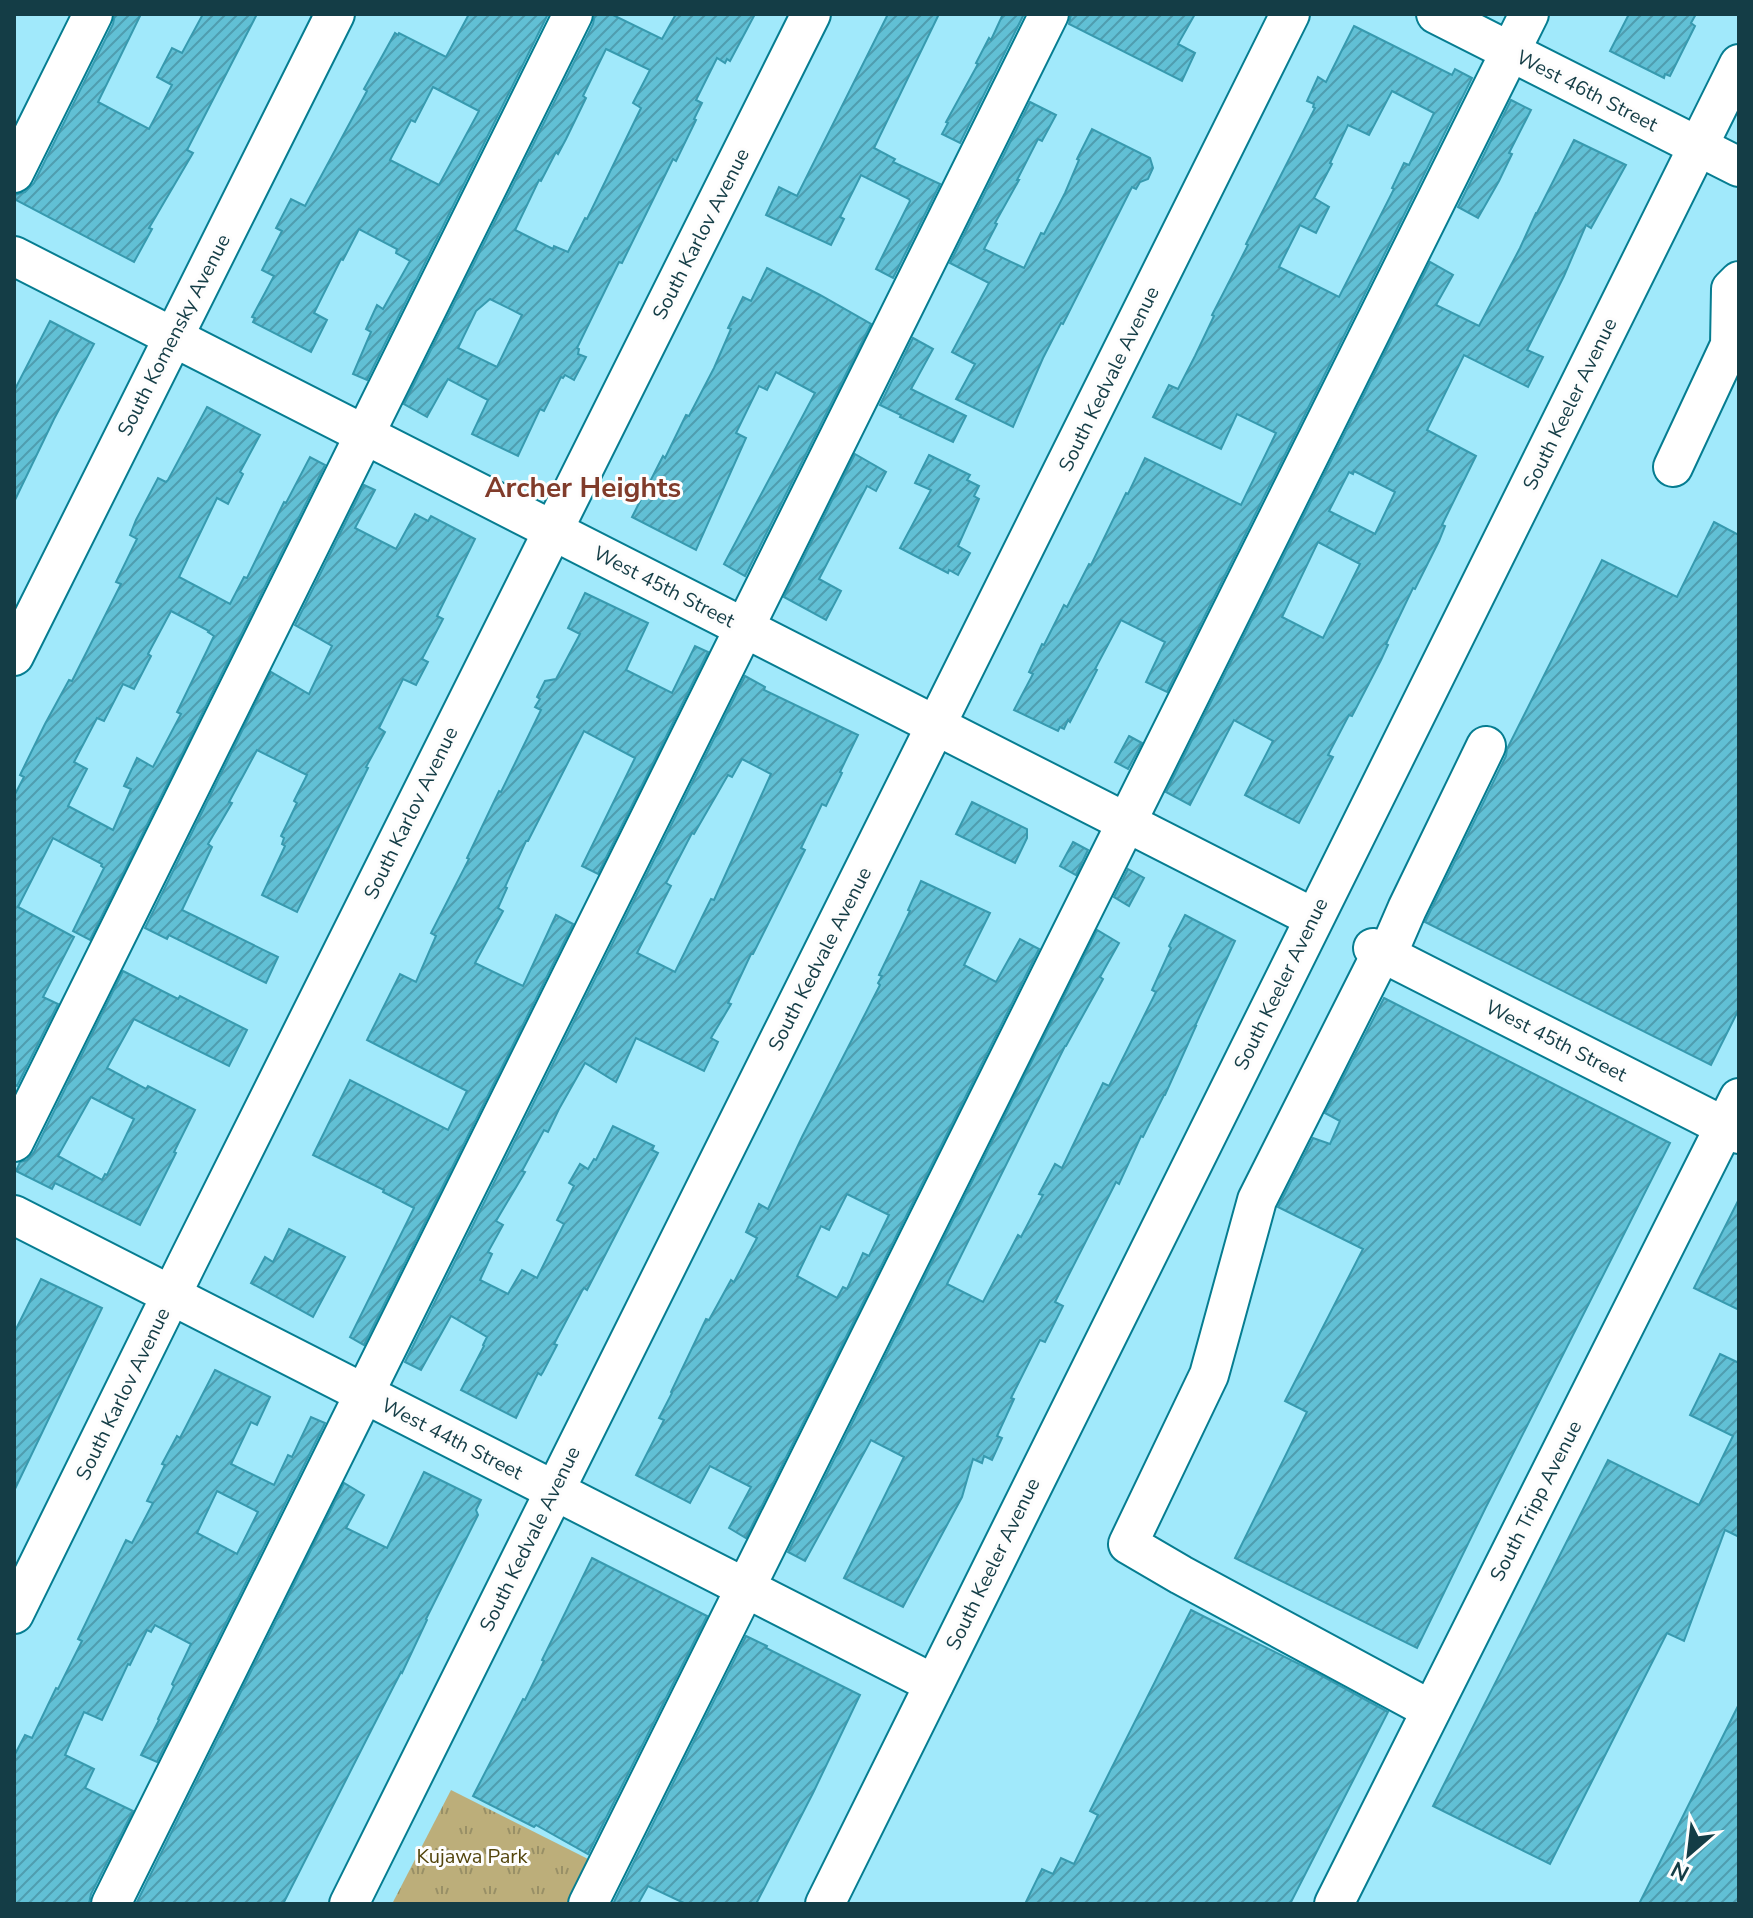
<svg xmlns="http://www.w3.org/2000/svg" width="1753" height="1918" font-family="'Nunito Sans',sans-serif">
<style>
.grass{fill:url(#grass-tufts)}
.building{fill:url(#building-hatch);stroke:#379aaf;stroke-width:2;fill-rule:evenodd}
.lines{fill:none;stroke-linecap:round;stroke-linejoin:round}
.minor-casing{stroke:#067d91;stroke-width:42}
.minor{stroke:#fff;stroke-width:38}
.labels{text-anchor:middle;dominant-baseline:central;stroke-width:6;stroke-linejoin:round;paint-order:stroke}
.street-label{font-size:20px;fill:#143d46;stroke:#fdfdfd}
.park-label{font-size:20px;fill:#53450c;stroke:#fdfdfd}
.district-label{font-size:28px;font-weight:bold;fill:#803b2a;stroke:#fdfdfd}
</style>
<defs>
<pattern id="grass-tufts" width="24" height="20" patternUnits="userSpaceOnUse" patternTransform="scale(2)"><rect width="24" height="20" fill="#bcae7a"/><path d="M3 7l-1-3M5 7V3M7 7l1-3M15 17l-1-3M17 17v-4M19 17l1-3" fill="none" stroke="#988f66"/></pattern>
<pattern id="building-hatch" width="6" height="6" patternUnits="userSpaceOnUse" patternTransform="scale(2)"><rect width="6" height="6" fill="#61c0d5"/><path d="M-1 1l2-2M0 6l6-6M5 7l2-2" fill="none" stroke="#4f9daf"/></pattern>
</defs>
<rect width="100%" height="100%" fill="#a1e9fb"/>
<path class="grass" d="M451 1790 596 1863 575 1904H392Z"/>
<g class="building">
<path d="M115 14H141L98 102 149 129 172 85 157 77 172 48 182 53 203 14H257L187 150 193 153 149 228 152 229 134 262 14 199V195L25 192 34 183 113 24Z"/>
<path d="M469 14H548L367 380 353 374 371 332 366 329 377 305 383 309 410 261 396 253 397 249 359 229 343 260 341 259 314 313 327 320 311 352 253 322 255 318 252 317 274 276 262 270 282 231 276 228 291 199 305 206 367 91 364 89 395 33 398 35 399 33 446 57ZM433 87 479 111 439 185 390 160 411 120 415 122Z"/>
<path d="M595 14H611L662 39 676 14H755L730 61 727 59 725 63 717 58 696 100 702 103 694 119 696 120 676 161 673 159 622 263 619 262 577 348 579 349 578 354 586 357 574 380 565 375 563 378 561 377 544 411 540 409 518 456 472 434 488 400 448 379 427 417 404 404 593 24ZM606 49 650 70 633 103 641 108 587 219 585 218 568 252 554 246 553 249 515 230 539 180 541 181 556 152 558 154 566 139 586 98 583 96ZM490 299 522 315 497 367 458 348 476 311Z"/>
<path d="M888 14H939L874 148 895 159 893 162 940 184 893 278 876 269 910 201 909 199 861 175 840 217 844 219 831 245 766 215 779 187 797 196Z"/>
<path d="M1003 14H1024L960 143 942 134 948 123 946 122 978 64 976 63 989 38 991 40Z"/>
<path d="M1071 14H1195L1178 44 1195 53 1182 81 1069 24Z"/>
<path d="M1629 14H1696L1691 23 1695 26 1670 76 1665 74 1664 78 1610 51Z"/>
<path d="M1354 26 1452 75 1455 69 1472 78 1167 692 1146 682 1165 642 1121 620 1095 669 1097 670 1070 722 1068 720 1064 729 1060 727 1058 731 1014 710 1033 674 1029 672 1042 644 1044 645 1064 605 1067 607 1089 564 1091 565 1126 493 1128 494 1145 458 1241 505 1276 433 1237 414 1221 449 1153 417 1169 385 1178 389 1195 356 1214 316 1212 315 1248 245 1246 244 1315 108 1313 107 1314 104 1307 101 1318 77 1326 82ZM1392 91 1434 113 1409 165 1404 163 1392 188 1394 189 1339 297 1279 267 1300 225 1316 233 1329 207 1314 198 1332 164 1330 163 1348 125 1369 135Z"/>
<path d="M1511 100 1531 110 1509 153 1512 154 1499 181 1478 218 1458 207Z"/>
<path d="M1030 102 1056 115 1042 141 1038 139 1017 180H1019L995 223 997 224 984 249 1024 268 1041 233 1044 234 1065 193 1079 160 1077 159 1092 129 1150 158 1153 168 1148 179 1140 182 1136 189 1132 187 1063 324 1061 323 1043 358 1013 427 956 399 975 364 952 352 989 283 950 263Z"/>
<path d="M1574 140 1626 165 1591 228 1586 225 1564 276 1527 350 1543 357 1528 387 1464 355 1427 430 1476 456 1442 525 1445 526 1439 541 1415 589 1413 588 1386 644 1388 645 1381 660 1352 716 1349 715 1328 755 1333 757 1299 823 1245 795 1273 741 1234 720 1190 805 1166 792 1430 262 1453 275 1436 305 1479 326 1520 248 1536 213H1537ZM1354 471 1395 492 1375 534 1329 511 1349 472 1353 474ZM1318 542 1360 564 1323 638 1282 617Z"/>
<path d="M767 268 820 295 871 324 745 576 724 564 815 393 776 372 767 390 759 386 736 433 746 438 696 550 632 517 663 456 665 458 686 415 689 416 714 368 731 329 728 328 743 297 751 301Z"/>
<path d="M50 321 94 344 54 419 14 502V391Z"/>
<path d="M913 338 933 349 911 389 966 416 953 442 900 417 901 415 880 405Z"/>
<path d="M207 407 260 435 240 472 243 474 228 504 217 498 179 577 230 604 244 577 247 578 284 502 286 503 310 457 325 465 90 940 73 931 104 868 101 866 102 864 53 838 18 907 74 937 43 997 58 1004 17 1086 14 1084V796L24 777 20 775 45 724 69 680 72 681 121 584 116 582 137 539 130 535 136 520 158 478 166 482 168 480ZM171 611 209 631 208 632 214 636 177 712 181 714 153 767 137 758 124 786 131 789 113 830 68 806 87 769 74 762 97 718 104 721 123 684 134 689 151 656 148 654Z"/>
<path d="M855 454 886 472 876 491 867 486 819 579 841 591 826 620 784 597Z"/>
<path d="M929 455 970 475 967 480 979 486 974 496 979 499 958 546 970 553 958 575 949 570 948 573 900 548 931 490 915 483Z"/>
<path d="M364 485 375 490 355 528 396 549 415 514 428 521 431 516 475 539 437 616 443 619 422 659 428 662 416 685 403 679 379 728 385 732 366 767 368 768 297 912 262 895 285 846 282 844 284 838 281 836 297 803 294 801 307 775 257 750 229 802 232 803 208 844 212 847 182 910 278 957 266 983 169 935 167 939 145 928 271 672 309 694 332 646 295 625Z"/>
<path d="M1714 522 1739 535V1009L1711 1065 1425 922 1506 756 1507 749 1602 560 1677 597Z"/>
<path d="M585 593 648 623 626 670 672 693 695 646 708 652 598 874 582 866 635 758 584 731 528 841H526L505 887 507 888 498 908 503 911 475 963 523 986 556 915 573 924 364 1345 350 1337 414 1208 383 1192 384 1190 313 1155 350 1080 448 1130 467 1091 367 1040 400 974 416 982 436 936 431 933 469 859 467 858 499 791 501 792 541 710 535 707 540 699 537 697 545 681 556 679 580 634 568 628Z"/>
<path d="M745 676 765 687 764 690 858 735 840 772 842 773 826 806 822 804 801 848 805 850 753 954H751L728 1003 731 1004 711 1038 718 1042 704 1071 636 1038 616 1082 585 1063 559 1109 548 1132 544 1130 522 1171 525 1172 496 1221 503 1225 488 1252 492 1254 480 1280 508 1294 522 1270 537 1278 564 1224 557 1220 574 1186 569 1183 580 1164 588 1169 594 1159 596 1160 613 1126 654 1146 652 1150 658 1153 587 1290 584 1288 582 1291 554 1344 557 1345 543 1372 541 1375 538 1373 516 1418 461 1390 484 1346 483 1345 487 1337 451 1316 421 1370 405 1362ZM742 759 771 774 714 900 711 899 675 972 637 953 671 886 666 883 692 833 694 834 728 775 732 777Z"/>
<path d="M1129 736 1142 743 1128 769 1115 762Z"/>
<path d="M972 802 1027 829V838L1015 863 956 834Z"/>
<path d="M1073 842 1088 850 1076 875 1060 866Z"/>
<path d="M1128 869 1144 878 1129 906 1114 897Z"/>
<path d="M921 881 990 913 964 965 996 982 1020 939 1039 949 746 1538 729 1528 751 1487 710 1466 690 1503 636 1475 664 1420 659 1418 672 1393 671 1392 706 1319 709 1320 731 1280 734 1282 757 1238 746 1232 759 1204 768 1209 802 1137 880 985 878 983 882 976 879 975 910 911 908 910ZM847 1194 889 1215 869 1256 863 1253 847 1289 843 1287 837 1298 797 1276 821 1226 829 1230Z"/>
<path d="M1185 915 1235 941 1195 1026H1196L1165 1095H1164L1143 1137 1141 1136 1119 1184 1116 1182 1055 1302 1063 1306 1045 1342 1040 1340 1011 1398 1014 1399 997 1436 1002 1438 992 1460 984 1456 982 1463 973 1459 962 1497 903 1607 844 1578 904 1457 871 1440 805 1561 788 1552 1097 930 1119 943 1100 977 1103 979 1066 1046H1065L947 1284 983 1302 1018 1235 1021 1237 1043 1195 1039 1194 1055 1164 1062 1168 1103 1083 1109 1086 1156 992 1152 990 1171 948 1169 946Z"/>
<path d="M123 971 178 999 180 996 247 1030 229 1066 134 1019 107 1068 146 1089 148 1086 195 1110 174 1152 176 1153 140 1225 55 1183 52 1189 16 1171 20 1162 27 1160 34 1152ZM91 1097 134 1119 107 1175 105 1174 102 1180 58 1156Z"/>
<path d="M1384 998 1670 1143 1486 1507 1417 1648 1235 1558 1307 1412 1285 1401 1363 1249 1278 1207 1313 1138 1330 1144 1340 1121 1325 1113Z"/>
<path d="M1739 1199V1310L1694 1288Z"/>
<path d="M289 1229 345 1257 313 1317 251 1283 265 1257 273 1262Z"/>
<path d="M41 1279 102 1308 14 1491V1333Z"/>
<path d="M1720 1354 1739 1363V1537L1725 1530 1684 1641 1667 1633 1550 1864 1433 1806 1608 1460 1699 1505 1733 1436 1690 1415Z"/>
<path d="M215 1370 270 1397 257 1425 251 1422 231 1464 274 1485 288 1455 292 1457 311 1417 325 1423 157 1762 141 1755 159 1720 158 1719 174 1686 172 1684 191 1644 155 1625 151 1632 147 1630 130 1665 128 1664 102 1720 84 1712 65 1755 94 1769 85 1788 133 1811 91 1894 89 1904H14V1756L25 1735 32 1738 56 1688 58 1689 82 1641 78 1639 126 1540 132 1543 153 1503 147 1501 165 1465 162 1464 177 1436 180 1438ZM217 1491 258 1512 237 1554 197 1533Z"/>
<path d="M424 1472 481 1500 476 1510 478 1515 426 1619 427 1620 402 1673 401 1672 383 1707 283 1904H136L344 1483 364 1495 346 1528 387 1548Z"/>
<path d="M592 1558 707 1616 588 1854 536 1825 534 1827 473 1796 523 1699 525 1700 544 1661 542 1660Z"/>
<path d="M1191 1610 1313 1671 1388 1712 1290 1904H1025L1042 1869 1053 1874 1061 1858 1074 1864 1098 1815 1090 1811Z"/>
<path d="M746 1636 767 1646 766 1648 860 1695 813 1793 756 1904H686L648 1886 638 1904H613Z"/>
<path d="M1739 1704V1904H1639Z"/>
</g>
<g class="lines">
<defs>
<g id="minor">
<path d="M1436 14 1739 167"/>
<path d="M14 173 93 14"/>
<path d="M14 256 1314 918"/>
<path d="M1673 467 1730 345 1731 289 1739 281"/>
<path d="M14 656 335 14"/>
<path d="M1373 948 1739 1134"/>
<path d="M1382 952 1257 1200 1209 1375 1128 1544 1181 1575 1431 1710"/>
<path d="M1387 955 1407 909 1486 746"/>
<path d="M14 1142 573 14"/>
<path d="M14 1215 934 1684"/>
<path d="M14 1614 187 1263 811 14"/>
<path d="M111 1904 1049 14"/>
<path d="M349 1904 1290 14"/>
<path d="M588 1904 1529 14"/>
<path d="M825 1904 1739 64"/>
<path d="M1334 1904 1739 1098"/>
</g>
</defs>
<use href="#minor" class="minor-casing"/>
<use href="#minor" class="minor"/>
</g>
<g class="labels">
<g class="street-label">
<text transform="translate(1587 91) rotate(27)">West 46th Street</text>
<text transform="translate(701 234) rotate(-63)">South Karlov Avenue</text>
<text transform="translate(174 335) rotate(-63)">South Komensky Avenue</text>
<text transform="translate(1109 379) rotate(-64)">South Kedvale Avenue</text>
<text transform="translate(1570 404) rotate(-64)">South Keeler Avenue</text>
<text transform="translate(664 587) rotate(27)">West 45th Street</text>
<text transform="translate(411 813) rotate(-64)">South Karlov Avenue</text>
<text transform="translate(820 959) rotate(-63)">South Kedvale Avenue</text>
<text transform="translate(1281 984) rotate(-64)">South Keeler Avenue</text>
<text transform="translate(1556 1041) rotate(27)">West 45th Street</text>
<text transform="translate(123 1394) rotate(-64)">South Karlov Avenue</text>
<text transform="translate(452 1439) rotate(27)">West 44th Street</text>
<text transform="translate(1536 1501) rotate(-63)">South Tripp Avenue</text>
<text transform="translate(530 1539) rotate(-64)">South Kedvale Avenue</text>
<text transform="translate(993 1564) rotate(-64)">South Keeler Avenue</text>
</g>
<g class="park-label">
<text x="472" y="1856">Kujawa Park</text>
</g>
<g class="district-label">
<text x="583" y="488">Archer Heights</text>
</g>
</g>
<rect width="1753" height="1918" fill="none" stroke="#143d46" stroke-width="32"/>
<g transform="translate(1689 1854) rotate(208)" stroke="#fdfdfd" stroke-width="6" paint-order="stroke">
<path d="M0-6L14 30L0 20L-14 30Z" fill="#143d46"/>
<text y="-12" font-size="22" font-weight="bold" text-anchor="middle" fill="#143d46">N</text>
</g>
</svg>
